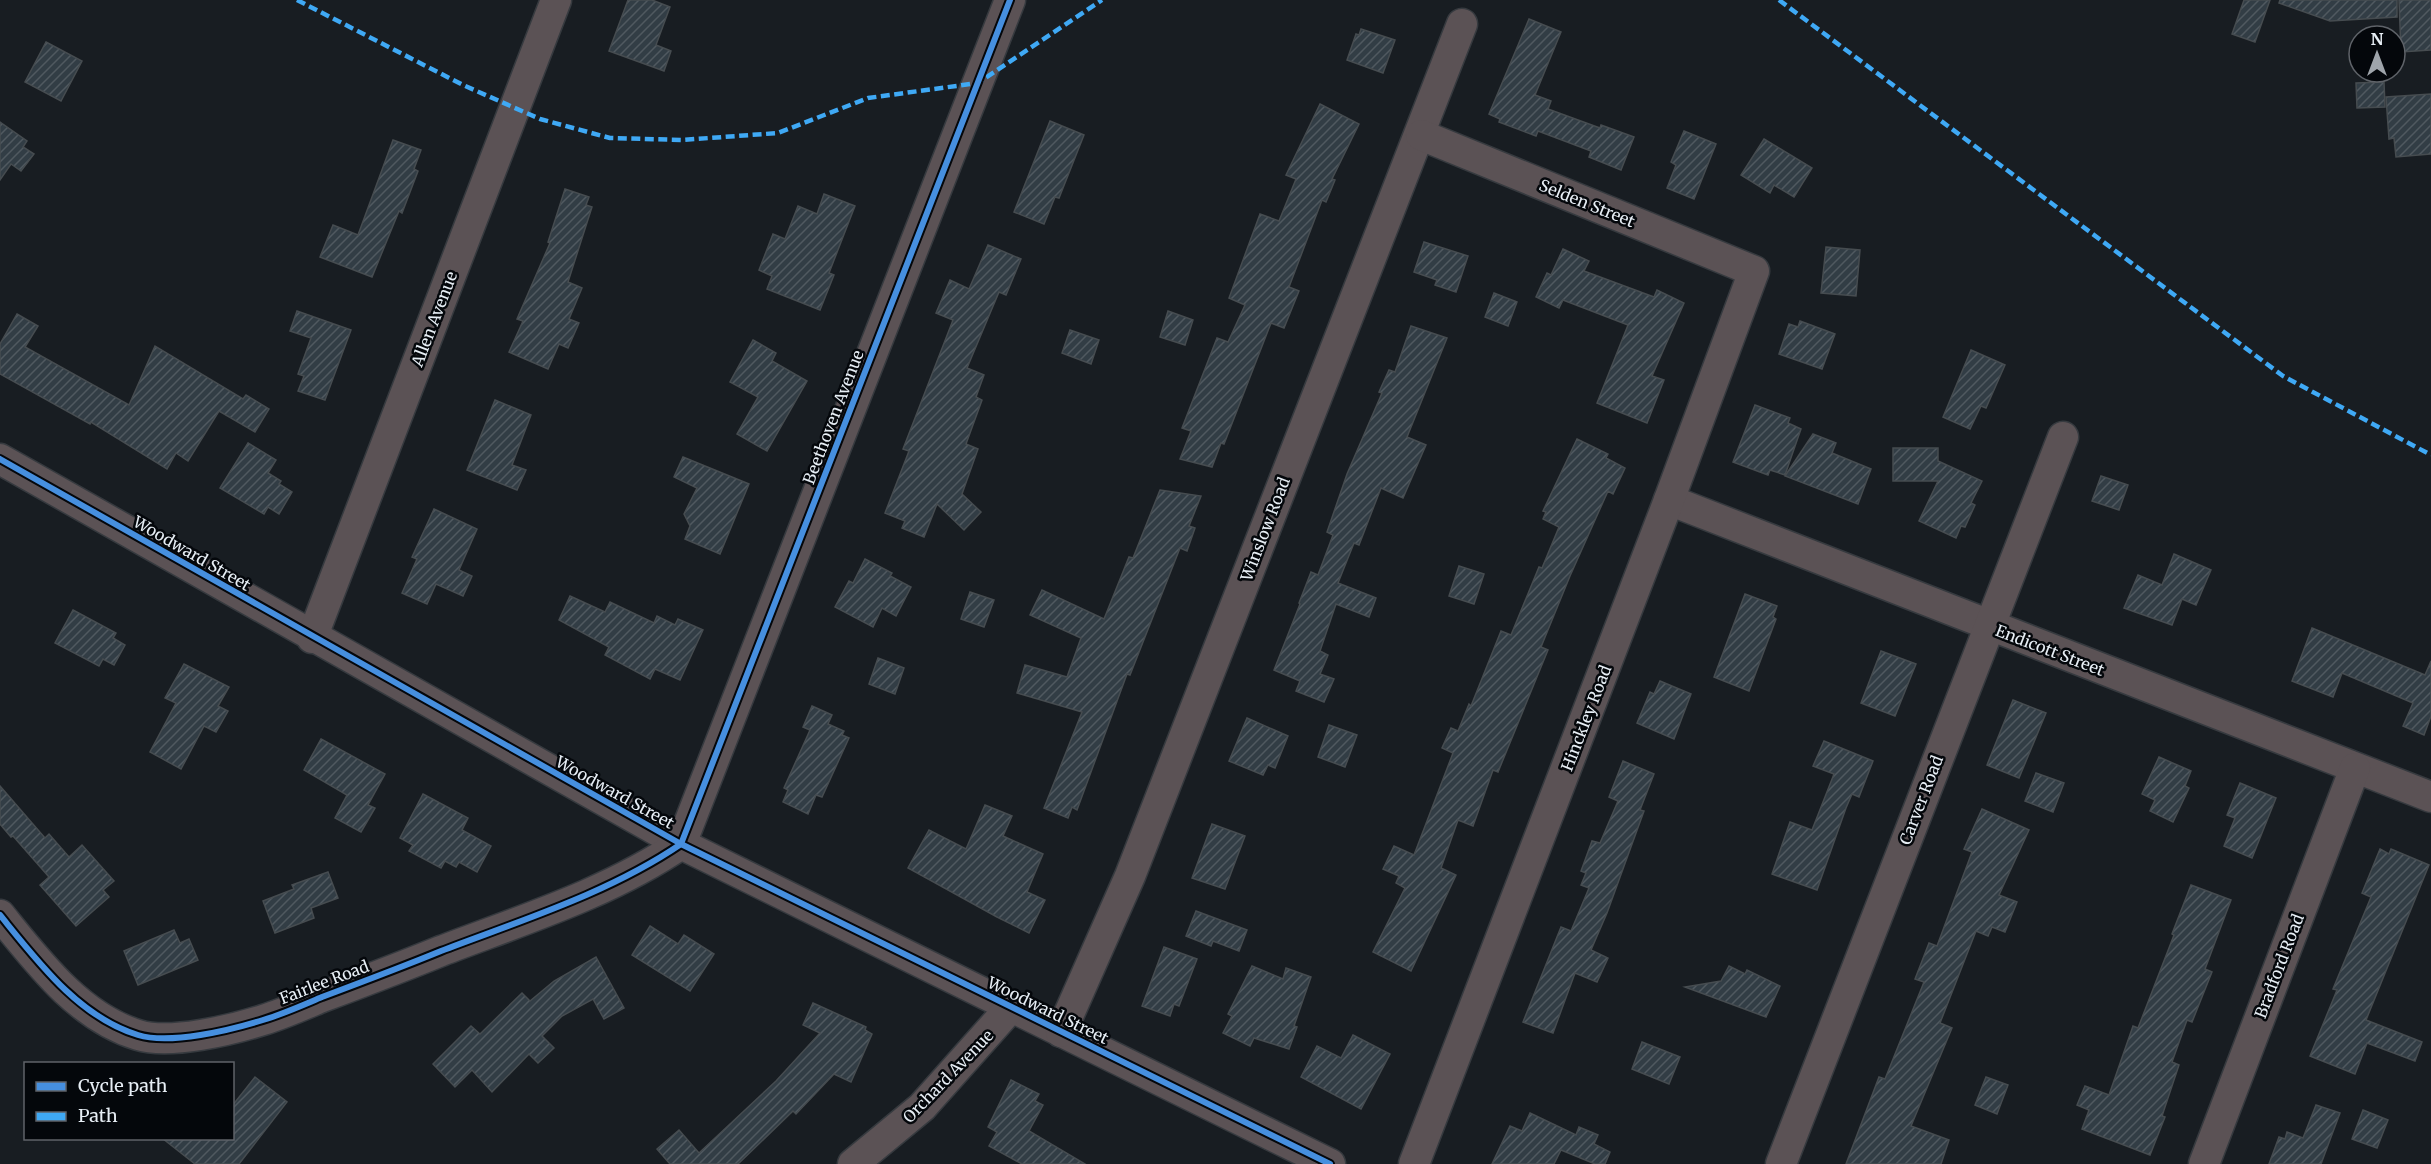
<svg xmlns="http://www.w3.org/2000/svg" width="2431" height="1164" font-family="Merriweather,serif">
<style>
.building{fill:url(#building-hatch);stroke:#464c50;stroke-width:1.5}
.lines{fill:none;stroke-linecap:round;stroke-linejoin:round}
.minor-casing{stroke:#363a3f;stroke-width:33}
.minor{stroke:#5b5255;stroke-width:30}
.quiet{stroke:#3fa9f5;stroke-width:4.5;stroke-dasharray:9 4.5;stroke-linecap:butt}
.cycleway-casing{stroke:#04070b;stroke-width:10}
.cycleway{stroke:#468fdf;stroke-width:6}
.labels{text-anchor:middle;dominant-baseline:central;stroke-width:5;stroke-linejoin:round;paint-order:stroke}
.street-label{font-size:16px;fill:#e7eef5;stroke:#04070b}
</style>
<defs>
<pattern id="building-hatch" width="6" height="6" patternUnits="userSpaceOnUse" patternTransform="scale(1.5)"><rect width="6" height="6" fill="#323d45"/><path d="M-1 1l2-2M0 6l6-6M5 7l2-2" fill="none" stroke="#505960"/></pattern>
</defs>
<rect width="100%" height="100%" fill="#181d22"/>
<g class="building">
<path d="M628 0H652L670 7 656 45 671 51 664 71 609 51Z"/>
<path d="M2244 0H2270L2255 42 2232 34Z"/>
<path d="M2280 0H2397V17L2330 21 2279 3Z"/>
<path d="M2399 0H2431V50L2401 52Z"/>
<path d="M1529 19 1561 32 1535 95 1551 101 1548 109 1600 128 1601 125 1634 137 1621 170 1589 157 1591 151 1538 131 1536 136 1499 122 1500 119 1489 114Z"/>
<path d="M1361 29 1395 40 1383 73 1347 60 1356 34 1359 35Z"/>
<path d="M46 42 82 61 61 101 25 82Z"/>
<path d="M2384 82 2385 107 2357 108 2356 83Z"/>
<path d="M2431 94V154L2396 157 2394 138 2389 139 2386 97Z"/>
<path d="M1320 104 1359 124 1332 179 1335 180 1326 202 1322 200 1289 287 1299 291 1284 328 1271 323 1224 444 1221 443 1212 467 1180 459 1191 431 1182 428 1217 338 1228 342 1245 305 1229 298 1260 214 1279 221 1296 179 1286 175Z"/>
<path d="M1050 121 1084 135 1059 198 1055 197 1044 224 1014 212Z"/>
<path d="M0 122 27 141 23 147 34 154 21 171 11 164 0 180Z"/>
<path d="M1684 131 1716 144 1694 199 1667 188 1676 165 1671 162Z"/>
<path d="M1764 139 1812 168 1794 197 1774 185 1770 193 1741 175Z"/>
<path d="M393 140 421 150 414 169 418 171 402 213 399 211 372 277 320 257 333 225 358 235Z"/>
<path d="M565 189 589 197 586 205 592 207 568 282 582 288 569 319 579 323 568 348 559 344 548 369 509 352 523 321 517 319 550 243 548 242Z"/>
<path d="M824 194 855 206 829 273 834 275 820 310 767 289 772 276 759 270 773 234 785 239 798 206 817 214Z"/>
<path d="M1424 242 1468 256 1456 292 1435 285 1437 280 1414 272Z"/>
<path d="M988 245 1021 259 1006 295 999 292 967 368 984 375 976 397 982 400 966 444 978 449 962 494 981 512 964 530 937 504 924 537 902 528 905 521 885 513 909 451 903 449 953 320 936 313 950 280 969 289Z"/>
<path d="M1826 247 1860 250 1856 296 1821 293Z"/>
<path d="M1563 249 1589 261 1584 271 1654 297 1657 290 1684 303 1652 376 1664 380 1647 423 1597 403 1628 325 1563 300 1559 308 1536 297 1547 273 1551 275Z"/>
<path d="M1494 293 1517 302 1508 326 1485 317Z"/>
<path d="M297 311 351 330 325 400 298 391 304 376 298 374 311 338 290 331Z"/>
<path d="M1168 311 1193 320 1185 345 1160 337Z"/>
<path d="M17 314 38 326 25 347 129 405 155 346 243 399 246 395 269 409 255 432 219 411 188 461 176 453 167 469 91 422 90 424 0 374V344Z"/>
<path d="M1800 321 1835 334 1822 369 1779 354 1789 324 1798 327Z"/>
<path d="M1411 326 1447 338 1407 437 1426 445 1403 498 1381 488 1359 545 1354 543 1338 583 1376 598 1369 617 1336 604 1320 651 1328 655 1320 674 1334 679 1324 702 1296 691 1300 681 1274 670 1300 604 1299 603 1311 572 1318 575 1333 535 1327 532 1347 474 1382 393 1379 392 1389 370 1395 372Z"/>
<path d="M1070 330 1099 340 1091 364 1062 353Z"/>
<path d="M753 340 776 353 772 361 807 381 767 451 737 434 758 397 730 382Z"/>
<path d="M1971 350 2005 365 1986 408 1981 406 1970 429 1943 417Z"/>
<path d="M495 400 531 415 512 465 526 470 517 490 467 470Z"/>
<path d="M1755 405 1790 418 1788 423 1801 429 1785 475 1770 470 1768 475 1733 462Z"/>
<path d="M1813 434 1836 443 1832 453 1871 469 1858 504 1785 476Z"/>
<path d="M1577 439 1608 454 1606 458 1625 468 1613 494 1608 491 1570 576 1541 647 1548 650 1498 772 1493 770 1473 826 1458 820 1441 868 1456 875 1411 971 1373 952 1405 888 1396 883 1399 876 1383 869 1394 846 1414 855 1453 753 1442 748 1451 728 1458 731 1469 704 1471 706 1501 631 1511 635 1539 567 1542 568 1559 527 1543 519 1546 512 1543 511Z"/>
<path d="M248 443 276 460 268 473 281 481 279 484 292 492 279 514 268 507 264 514 220 488Z"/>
<path d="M1893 448H1938V461L1982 481 1971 503 1975 505 1965 527 1961 526 1956 538 1919 521 1938 481H1893Z"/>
<path d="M683 457 749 484 720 554 685 539 690 526 684 514 697 488 674 477Z"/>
<path d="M2101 476 2128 485 2119 510 2092 501Z"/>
<path d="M1160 490 1201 496 1189 526 1195 528 1187 551 1180 548 1130 675 1127 674 1077 810 1072 807 1068 818 1044 808 1082 712 1017 693 1025 665 1067 677 1081 638 1030 615 1042 590 1104 619 1129 557 1133 558Z"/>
<path d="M434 509 477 529 459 570 472 576 463 596 436 584 427 604 402 593 417 559 412 557Z"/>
<path d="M2174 554 2211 570 2196 605 2182 599 2172 625 2124 608 2138 575 2162 585Z"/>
<path d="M865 559 892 573 890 576 911 587 896 616 882 608 873 627 835 607 849 581 853 583Z"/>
<path d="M1459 566 1484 574 1474 604 1449 596Z"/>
<path d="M970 592 994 600 984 627 961 619Z"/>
<path d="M1745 594 1777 606 1773 617 1776 619 1749 691 1714 677Z"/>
<path d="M570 596 605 612 610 602 654 623 657 616 675 625 678 619 703 630 680 680 655 669 650 679 605 655 609 647 559 620Z"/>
<path d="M73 610 116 633 113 638 125 645 114 665 103 659 99 666 55 643Z"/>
<path d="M2312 628 2425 675 2431 661V716L2424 735 2403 726 2413 703 2342 673 2333 697 2292 681Z"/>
<path d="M1881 651 1916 664 1895 716 1861 703Z"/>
<path d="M878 658 904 668 895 694 869 684Z"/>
<path d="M184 664 229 687 218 706 228 711 216 732 204 726 181 769 150 752 176 703 165 698Z"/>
<path d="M1660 681 1691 694 1674 739 1637 723 1650 692 1654 694Z"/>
<path d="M2013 700 2046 713 2019 778 1987 765Z"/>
<path d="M812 706 832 715 828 724 844 731 842 735 849 738 822 797 816 795 808 814 783 802 788 790 784 788 810 730 803 727Z"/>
<path d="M1247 718 1288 736 1275 768 1268 765 1263 775 1229 761Z"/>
<path d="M1329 725 1357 735 1345 767 1318 757Z"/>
<path d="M321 739 385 774 368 805 375 808 361 832 335 818 347 795 304 770Z"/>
<path d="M1824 741 1873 761 1859 797 1852 794 1846 808 1817 890 1772 874 1790 822 1812 830 1834 774 1813 766Z"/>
<path d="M2159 757 2191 771 2185 786 2189 788 2173 822 2150 811 2155 800 2142 794Z"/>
<path d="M1623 761 1654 774 1640 810 1644 811 1607 913 1591 950 1608 958 1597 982 1575 973 1553 1033 1523 1022 1561 927 1571 931 1589 888 1581 885 1586 873 1581 871 1592 841 1600 843 1618 801 1609 797Z"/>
<path d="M2036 773 2064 783 2053 812 2025 801Z"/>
<path d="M2240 783 2276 798 2252 858 2224 846 2235 818 2227 815Z"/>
<path d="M0 786 45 838 49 834 69 857 82 845 114 881 103 890 109 897 76 926 40 885 49 877 13 836 11 837 0 824Z"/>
<path d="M423 794 468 818 462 830 491 846 477 872 459 862 456 867 445 861 441 868 409 851 413 845 400 838Z"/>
<path d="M985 805 1012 816 1003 836 1043 854 1027 892 1045 900 1029 933 997 917 908 868 929 830 966 849Z"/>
<path d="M1982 809 2029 830 1999 895 2017 902 2005 932 1992 927 1988 936 1976 931 1940 1023 1952 1028 1911 1126 1949 1140 1941 1164H1846L1879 1077 1885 1079 1924 982 1915 979 1929 943 1937 946 1972 852 1964 849Z"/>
<path d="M1212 824 1245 836 1225 889 1192 878Z"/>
<path d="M2380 849 2389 854 2391 849 2429 865 2366 1020 2422 1042 2415 1061 2367 1043 2355 1074 2310 1056 2337 990 2333 989 2371 897 2362 893Z"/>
<path d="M328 872 338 898 311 908 314 918 275 933 263 901 294 889 292 885Z"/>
<path d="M2191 885 2231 900 2205 969 2212 972 2192 1022 2187 1020 2172 1062 2179 1065 2162 1116 2165 1117 2150 1155 2082 1129 2089 1110 2077 1105 2085 1086 2109 1095 2133 1026 2138 1028 2174 935 2172 934Z"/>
<path d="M1196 911 1247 930 1239 951 1213 941 1211 946 1186 936Z"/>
<path d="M650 926 678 944 684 935 714 954 690 991 632 955Z"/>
<path d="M174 930 180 943 189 939 198 960 138 985 124 951Z"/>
<path d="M1164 947 1197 959 1179 1006 1174 1004 1170 1016 1142 1006Z"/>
<path d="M596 957 624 1008 604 1019 593 999 562 1016 542 1036 554 1048 538 1063 529 1054 492 1092 472 1070 455 1087 433 1064 471 1026 480 1034 522 993 530 1001 554 981Z"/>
<path d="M1252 966 1283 979 1286 968 1311 977 1294 1026 1297 1027 1289 1049 1254 1038 1250 1046 1223 1033 1232 1016 1228 1014Z"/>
<path d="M1729 966 1745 974 1747 970 1780 986 1766 1017 1685 987 1721 981Z"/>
<path d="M813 1003 866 1027 865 1030 872 1034 851 1082 834 1074 796 1114 793 1111 738 1164H670L657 1149 679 1130 699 1153 776 1081 820 1033 803 1025Z"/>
<path d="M1353 1035 1390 1054 1361 1109 1301 1077 1317 1046 1341 1058Z"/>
<path d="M1642 1042 1680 1057 1669 1084 1632 1069Z"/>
<path d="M255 1077 287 1102 239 1164H195L162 1138H232V1106Z"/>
<path d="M1986 1077 2008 1085 1997 1114 1975 1105Z"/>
<path d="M1011 1080 1039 1094 1035 1101 1043 1105 1029 1131 1085 1164H1022L989 1146 997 1132 988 1127Z"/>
<path d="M2316 1105 2340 1113 2321 1164H2269L2279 1137 2285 1139 2287 1132 2303 1138Z"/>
<path d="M2363 1110 2388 1120 2377 1148 2352 1139Z"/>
<path d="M1530 1113 1576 1135 1579 1127 1598 1135 1594 1144 1610 1152 1605 1164H1595L1561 1150 1554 1164H1492L1510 1126 1522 1131Z"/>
</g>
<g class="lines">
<defs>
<g id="minor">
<path d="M0 459 681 844 1330 1164"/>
<path d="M1669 500 2431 797"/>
<path d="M312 638 556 0"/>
<path d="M0 915C38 962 79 1017 138 1035 170 1045 231 1030 263 1020 283 1014 303 1005 322 997 362 982 402 967 441 951 522 920 609 893 681 844L1010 0"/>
<path d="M1061 1032 1130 876 1462 24"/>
<path d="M853 1164 922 1107 1011 1007"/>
<path d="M1414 1164 1669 500 1754 271 1421 135"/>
<path d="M1781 1164 2063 437"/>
<path d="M2204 1164 2355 768"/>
</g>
</defs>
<use href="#minor" class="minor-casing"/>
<use href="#minor" class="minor"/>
<g class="quiet">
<path d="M297 0 463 85 540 119 610 138 682 140 778 133 868 98 978 83 1102 0"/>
<path d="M1779 0 2283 376 2431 455"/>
</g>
<defs>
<g id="cycleway">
<path d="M0 459 681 844 1330 1164"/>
<path d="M0 915C38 962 79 1017 138 1035 170 1045 231 1030 263 1020 283 1014 303 1005 322 997 362 982 402 967 441 951 522 920 609 893 681 844L1010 0"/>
</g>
</defs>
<use href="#cycleway" class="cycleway-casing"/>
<use href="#cycleway" class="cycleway"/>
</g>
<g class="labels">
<g class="street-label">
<text transform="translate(1587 203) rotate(22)">Selden Street</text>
<text transform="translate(434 319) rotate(-69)">Allen Avenue</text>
<text transform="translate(833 417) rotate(-69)">Beethoven Avenue</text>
<text transform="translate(1265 529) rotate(-69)">Winslow Road</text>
<text transform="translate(192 553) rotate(30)">Woodward Street</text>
<text transform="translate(2050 650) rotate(21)">Endicott Street</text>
<text transform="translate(1586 718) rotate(-69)">Hinckley Road</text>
<text transform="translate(615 792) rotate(29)">Woodward Street</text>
<text transform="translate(1921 800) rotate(-69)">Carver Road</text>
<text transform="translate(2279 966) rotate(-69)">Bradford Road</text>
<text transform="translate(324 982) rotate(-21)">Fairlee Road</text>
<text transform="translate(1048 1010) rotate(26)">Woodward Street</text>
<text transform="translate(948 1076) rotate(-46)">Orchard Avenue</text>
</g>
</g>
<rect x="24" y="1062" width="210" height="78" fill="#04070b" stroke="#5f6369" stroke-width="1.5"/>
<rect x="36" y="1082" width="30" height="9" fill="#468fdf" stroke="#5f6369" stroke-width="1.5"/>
<text x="78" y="1092" font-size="18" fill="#e7eef5">Cycle path</text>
<rect x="36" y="1112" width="30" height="9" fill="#3fa9f5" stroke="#5f6369" stroke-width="1.5"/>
<text x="78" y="1122" font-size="18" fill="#e7eef5">Path</text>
<g transform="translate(2377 54)"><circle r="28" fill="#04070b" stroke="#5f6369" stroke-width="1.5"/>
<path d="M0-4.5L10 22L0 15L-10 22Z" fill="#9fa5ab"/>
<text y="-9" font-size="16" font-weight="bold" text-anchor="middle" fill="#e7eef5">N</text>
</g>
</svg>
